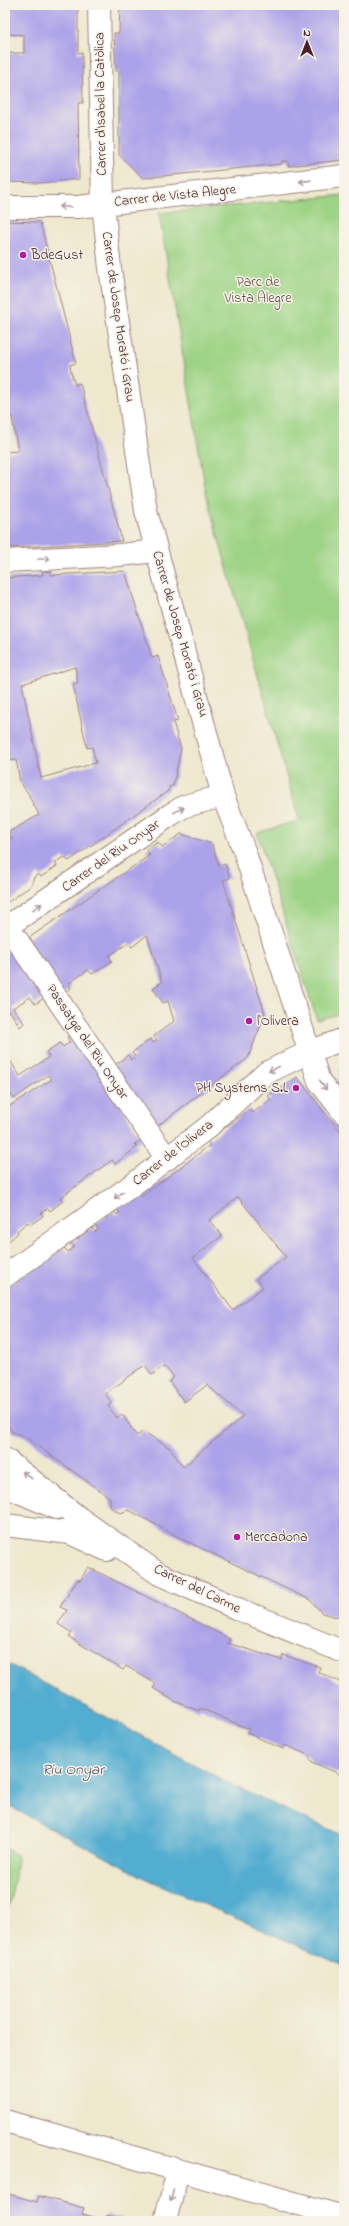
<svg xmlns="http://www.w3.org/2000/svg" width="349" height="2226" font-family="'Indie Flower',sans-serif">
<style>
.green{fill:#9cd384;stroke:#737958}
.water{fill:#53add0;stroke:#4e667e}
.building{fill:#aca2e9;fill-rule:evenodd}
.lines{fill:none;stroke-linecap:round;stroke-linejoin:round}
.minor-casing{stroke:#9c847c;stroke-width:24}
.major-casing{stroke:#9c847c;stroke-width:24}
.minor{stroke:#fff;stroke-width:22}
.major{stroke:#fff;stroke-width:22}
.oneway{stroke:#ae9aa0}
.poi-dot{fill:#b5179e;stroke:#f7f3e8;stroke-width:1.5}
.labels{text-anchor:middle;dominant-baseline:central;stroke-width:3;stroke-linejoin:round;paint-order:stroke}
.street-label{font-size:14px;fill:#4a1f2b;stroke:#f7f3e8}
.poi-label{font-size:14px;fill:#4a1f2b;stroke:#f7f3e8;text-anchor:start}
.park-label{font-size:14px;fill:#5e4c41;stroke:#f7f3e8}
.water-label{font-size:15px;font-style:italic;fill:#4d5165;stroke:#f7f3e8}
</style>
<rect width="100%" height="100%" fill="#f7f3e8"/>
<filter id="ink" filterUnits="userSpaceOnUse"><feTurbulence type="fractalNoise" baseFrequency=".025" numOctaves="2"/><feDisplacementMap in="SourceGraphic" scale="8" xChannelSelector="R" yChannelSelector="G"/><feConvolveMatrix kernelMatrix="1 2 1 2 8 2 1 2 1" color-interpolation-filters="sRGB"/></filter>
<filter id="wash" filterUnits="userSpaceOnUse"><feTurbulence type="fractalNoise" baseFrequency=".012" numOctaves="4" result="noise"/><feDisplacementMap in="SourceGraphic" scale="16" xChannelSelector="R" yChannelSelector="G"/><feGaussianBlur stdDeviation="0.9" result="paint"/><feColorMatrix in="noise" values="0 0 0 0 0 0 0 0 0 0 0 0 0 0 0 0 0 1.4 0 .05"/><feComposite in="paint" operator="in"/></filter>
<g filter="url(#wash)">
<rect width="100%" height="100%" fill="#eee8ce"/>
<g class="green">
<path d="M344 195V1012L317 1020 257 833 299 820 207 498 159 213Z"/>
<path d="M5 1848 17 1855 15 1877 5 1923Z"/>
</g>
<path class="water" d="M5 1662 236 1787 344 1836V1966L145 1878 5 1804Z"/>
<g id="blocks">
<g class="building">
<path d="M6 5H78V53H82L83 103H78L79 179 40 183 5 182V53H24V35L6 34Z"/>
<path d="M120 5H344V160L288 166V161H282V164L143 178 119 155V71H116L114 33H119Z"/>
<path d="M5 221 40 222 76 363 70 365 71 372 75 385 80 383 122 541 5 548V452L18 451 12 417H5Z"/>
<path d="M51 571V575L125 571 152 658 158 656 178 721 173 722 181 749 173 786H170L168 791 69 861 63 857 55 863 57 866 41 877 39 874 34 877 31 886 5 904V839L12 838 9 832 39 815 29 796H30L20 782 16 760 5 761V578L43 575 42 572ZM75 667 78 683 73 684 87 748 92 747 96 763 41 778 22 684Z"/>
<path d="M181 834 212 844 219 866 225 864 230 878 223 880 265 1014 248 1058 152 1130 110 1069 128 1055 131 1060 135 1056 132 1053 150 1039 153 1043 157 1040 154 1036 174 1021 168 1001 163 1003 153 988 162 982 147 935 132 947 128 943 109 956 112 961 92 974 88 970 68 984 71 988 60 996 23 942 150 855 146 850 158 842 162 847Z"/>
<path d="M17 946 50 994 35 1004 30 997 13 1008 24 1023 20 1027 10 1011 5 1014V954Z"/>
<path d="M75 1031 142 1140 134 1144 137 1147 115 1164 112 1160 60 1198 63 1201 50 1211 48 1208 41 1213 43 1216 30 1225 28 1222 17 1231 18 1233 5 1244V1109L52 1079 48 1075 14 1099 7 1089 5 1091V1066L11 1062 20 1076 49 1057 46 1052 60 1043 63 1047 70 1042 67 1037Z"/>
<path d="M344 1067V1094L338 1086 340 1068Z"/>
<path d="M297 1077 344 1136V1617L341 1614 337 1617 322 1613 310 1600 186 1541 129 1510 120 1513 110 1507V1498L24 1436 12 1432 5 1421V1288L63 1247 68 1252 74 1247 71 1243 92 1228 95 1232 98 1229 95 1225 113 1211 117 1215 120 1213 117 1209 138 1193 141 1197 210 1145 207 1141 250 1109 253 1113 271 1099 268 1096 277 1089 279 1093 283 1090 282 1088ZM238 1197 286 1257 256 1279 263 1287 233 1310 193 1258 222 1236 209 1220ZM145 1365 152 1375 164 1366 174 1377 169 1381 184 1402 207 1385 243 1416 183 1467 170 1448 143 1431 137 1436 122 1414 117 1418 108 1406 112 1403 105 1394Z"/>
<path d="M88 1567 230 1639 228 1643 282 1660 283 1655 320 1667 318 1672 340 1682 344 1681V1776L312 1762 308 1755 285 1745 283 1749 247 1733 249 1729 200 1708 199 1711 174 1701 153 1688 156 1684 126 1666 123 1670 69 1637 72 1633 58 1624 67 1610 60 1607 78 1579 80 1581Z"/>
<path d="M5 2193 37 2202 39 2196 84 2208 82 2214 105 2220 107 2215 127 2221H5Z"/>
</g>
</g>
</g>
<g filter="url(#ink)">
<use href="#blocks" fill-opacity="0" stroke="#9c847c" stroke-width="1"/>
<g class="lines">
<defs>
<g id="minor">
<path d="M99 5 103 204 110 268 146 511 223 796 244 850 319 1081 344 1113"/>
<path d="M5 207H78L344 176"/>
<path d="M5 561 120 555 156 551"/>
<path d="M8 927 167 1159"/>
<path d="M5 928 170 815 185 806 223 796"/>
<path d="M5 1276 135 1183 208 1127 266 1073 309 1052 344 1039"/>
<path d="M5 1459 79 1518 159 1574 238 1609 344 1652"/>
<path d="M5 1486 56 1508"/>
<path d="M5 1525 70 1533 107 1550"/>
<path d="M165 2221 178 2171"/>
</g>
<path id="major" d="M5 2121 344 2217"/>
</defs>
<use href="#minor" class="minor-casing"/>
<use href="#major" class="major-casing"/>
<use href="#minor" class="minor"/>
<use href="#major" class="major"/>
</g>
<defs><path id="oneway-shaft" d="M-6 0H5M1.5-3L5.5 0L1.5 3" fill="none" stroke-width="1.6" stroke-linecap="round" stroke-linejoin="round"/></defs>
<g class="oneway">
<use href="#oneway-shaft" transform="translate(305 181) rotate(173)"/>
<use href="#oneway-shaft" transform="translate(65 207) rotate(180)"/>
<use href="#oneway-shaft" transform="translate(44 559) rotate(-3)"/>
<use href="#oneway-shaft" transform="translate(179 810) rotate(-28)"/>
<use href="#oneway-shaft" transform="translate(37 907) rotate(-35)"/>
<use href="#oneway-shaft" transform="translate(274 1069) rotate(154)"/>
<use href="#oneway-shaft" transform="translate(323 1085) rotate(54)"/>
<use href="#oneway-shaft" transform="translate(119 1195) rotate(144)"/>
<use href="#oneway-shaft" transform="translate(27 1475) rotate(-142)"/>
<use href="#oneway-shaft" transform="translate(172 2196) rotate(104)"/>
</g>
</g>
<g class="poi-dot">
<circle cx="23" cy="255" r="4"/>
<circle cx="249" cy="1021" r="4"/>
<circle cx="296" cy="1088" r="4"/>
<circle cx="237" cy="1537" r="4"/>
</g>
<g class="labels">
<g class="street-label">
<text transform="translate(101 104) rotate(-91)">Carrer d'Isabel la Catòlica</text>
<text transform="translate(175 196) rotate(-6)">Carrer de Vista Alegre</text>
<text transform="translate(118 317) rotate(82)">Carrer de Josep Morató i Grau</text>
<text transform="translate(180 634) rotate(74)">Carrer de Josep Morató i Grau</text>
<text transform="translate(111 856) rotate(-35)">Carrer del Riu Onyar</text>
<text transform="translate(87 1042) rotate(56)">Passatge del Riu Onyar</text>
<text transform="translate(173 1153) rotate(-38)">Carrer de l'Olivera</text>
<text transform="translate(197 1589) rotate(26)">Carrer del Carme</text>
</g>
<g class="poi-label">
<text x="31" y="255">BdeGust</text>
<text x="257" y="1021">l'Olivera</text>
<text x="288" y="1088" text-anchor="end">PH Systems S.L</text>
<text x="245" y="1537">Mercadona</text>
</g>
<g class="park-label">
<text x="258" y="282">Parc de<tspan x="258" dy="16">Vista Alegre</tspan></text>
</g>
<g class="water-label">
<text x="73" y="1770">Riu Onyar</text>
</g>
</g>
<rect width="349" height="2226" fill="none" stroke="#f7f3e8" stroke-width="20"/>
<g transform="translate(307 42)" stroke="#f7f3e8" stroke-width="3" paint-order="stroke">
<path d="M0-3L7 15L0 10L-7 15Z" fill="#4a1f2b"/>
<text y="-6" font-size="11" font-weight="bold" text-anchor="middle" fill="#4a1f2b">N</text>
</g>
</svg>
